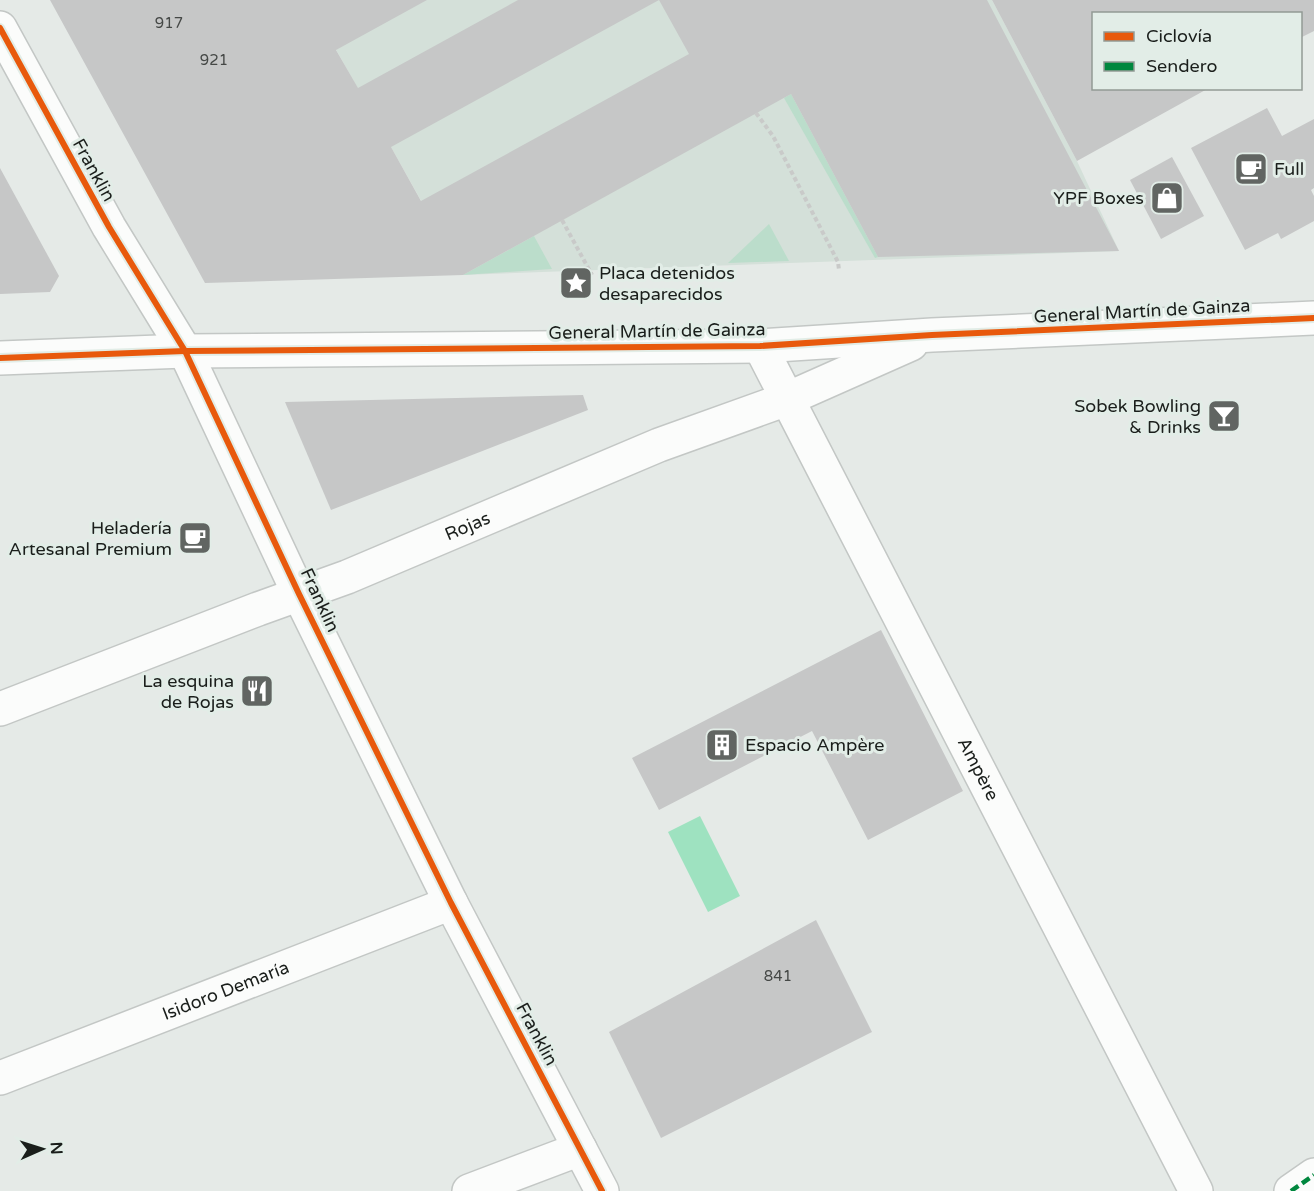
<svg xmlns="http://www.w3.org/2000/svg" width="1314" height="1191" font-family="'Varela Round',sans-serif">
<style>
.built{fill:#d4e0d9}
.green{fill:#bbddcb}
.water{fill:#9ee2c0}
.building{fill:#c6c7c7}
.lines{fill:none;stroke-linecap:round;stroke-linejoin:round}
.street-casing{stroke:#c3c7c5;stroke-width:36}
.path{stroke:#c9cac9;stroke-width:4;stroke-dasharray:4.5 3;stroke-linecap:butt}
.street{stroke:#fbfcfb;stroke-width:33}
.quiet{stroke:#00873e;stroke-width:4.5;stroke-dasharray:9 4.5;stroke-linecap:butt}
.cycleway-casing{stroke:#e2ede7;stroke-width:10}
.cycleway{stroke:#e8590c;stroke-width:6}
.labels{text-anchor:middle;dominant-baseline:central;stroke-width:6;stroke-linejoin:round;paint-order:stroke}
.number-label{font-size:15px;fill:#454846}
.poi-label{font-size:18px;fill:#1a1e1b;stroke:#e2ede7;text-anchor:end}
.street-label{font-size:18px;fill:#1a1e1b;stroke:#e2ede7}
</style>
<rect width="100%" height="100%" fill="#e5eae7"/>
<path class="built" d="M308 0H992L1077 161 1119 251 463 275Z"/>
<g class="green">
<path d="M791 94 878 257 875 258 784 98Z"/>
<path d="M769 224 789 261 728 263Z"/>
<path d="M534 236 552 269 463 275Z"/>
</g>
<path class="water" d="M700 816 740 896 708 912 668 832Z"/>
<g class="building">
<path d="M50 0H427L336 50 358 88 518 0H659L391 147 421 201 689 54 659 0H987L1119 251 878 257 791 94 463 275 205 283Z"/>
<path d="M992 0H1314V31L1300 38V14H1094V88H1209L1077 161Z"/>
<path d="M1267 108 1282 136 1314 119V188L1311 190 1314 196V221L1281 239 1278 233 1245 250 1191 148Z"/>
<path d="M1172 157 1204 216 1161 239 1130 180Z"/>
<path d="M0 168 59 276 50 292 0 294Z"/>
<path d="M583 395 588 410 331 510 285 402Z"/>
<path d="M881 630 963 791 868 840 812 731 659 810 632 758Z"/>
<path d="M816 920 872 1032 661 1138 609 1032Z"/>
</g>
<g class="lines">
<defs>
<g id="street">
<path d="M0 28 109 227 185 351 299 594 451 903 602 1191"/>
<path id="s1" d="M760 346 1196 1191"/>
<path d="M0 358 185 351 760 346 932 335 1314 318"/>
<path id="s2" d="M0 709 258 609 347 577 659 445 787 399 911 344"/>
<path id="s3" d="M0 1078 451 903"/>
<path d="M469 1191 580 1149"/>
<path d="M1291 1191 1314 1175"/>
</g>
</defs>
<use href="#street" class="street-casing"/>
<g class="path">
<path d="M756 113 773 136 838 262 839 270"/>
<path d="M562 220 592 275"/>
</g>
<use href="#street" class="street"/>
<path class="quiet" d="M1291 1191 1314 1175"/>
<defs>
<g id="cycleway">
<path d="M0 28 109 227 185 351 299 594 451 903 602 1191"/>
<path d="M0 358 185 351 760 346 932 335 1314 318"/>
</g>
</defs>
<use href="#cycleway" class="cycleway-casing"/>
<use href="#cycleway" class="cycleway"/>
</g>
<defs>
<symbol id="cafe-square" viewBox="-11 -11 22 22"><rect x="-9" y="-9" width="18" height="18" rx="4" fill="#616562" stroke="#e2ede7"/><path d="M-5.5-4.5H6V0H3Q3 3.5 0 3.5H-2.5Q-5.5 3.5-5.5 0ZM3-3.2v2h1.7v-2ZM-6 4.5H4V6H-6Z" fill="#fff"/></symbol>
<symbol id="shop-square" viewBox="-11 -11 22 22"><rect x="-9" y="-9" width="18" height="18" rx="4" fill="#616562" stroke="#e2ede7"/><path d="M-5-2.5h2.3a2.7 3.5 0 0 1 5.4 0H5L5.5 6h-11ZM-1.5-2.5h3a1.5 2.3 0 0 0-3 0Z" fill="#fff"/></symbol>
<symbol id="sight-square" viewBox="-11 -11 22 22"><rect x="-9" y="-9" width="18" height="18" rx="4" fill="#616562" stroke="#e2ede7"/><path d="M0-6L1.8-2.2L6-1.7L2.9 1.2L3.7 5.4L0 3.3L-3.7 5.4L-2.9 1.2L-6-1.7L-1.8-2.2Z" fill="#fff"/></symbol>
<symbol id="bar-square" viewBox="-11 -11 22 22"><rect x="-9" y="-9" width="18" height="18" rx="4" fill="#616562" stroke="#e2ede7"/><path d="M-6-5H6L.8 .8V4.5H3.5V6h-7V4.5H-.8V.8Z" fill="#fff"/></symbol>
<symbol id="restaurant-square" viewBox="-11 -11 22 22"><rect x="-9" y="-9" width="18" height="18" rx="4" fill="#616562" stroke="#e2ede7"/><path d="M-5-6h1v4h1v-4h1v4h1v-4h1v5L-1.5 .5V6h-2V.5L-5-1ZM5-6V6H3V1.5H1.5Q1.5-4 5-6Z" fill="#fff"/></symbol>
<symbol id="building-square" viewBox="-11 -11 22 22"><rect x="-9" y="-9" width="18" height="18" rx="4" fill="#616562" stroke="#e2ede7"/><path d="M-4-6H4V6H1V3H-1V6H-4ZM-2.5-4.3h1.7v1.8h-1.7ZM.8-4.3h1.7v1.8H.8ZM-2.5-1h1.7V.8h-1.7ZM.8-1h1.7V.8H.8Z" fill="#fff"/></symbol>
</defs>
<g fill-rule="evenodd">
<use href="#cafe-square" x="1232" y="150" width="38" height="38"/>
<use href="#shop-square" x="1148" y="179" width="38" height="38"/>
<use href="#sight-square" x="557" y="264" width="38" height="38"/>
<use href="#bar-square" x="1205" y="397" width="38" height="38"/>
<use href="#cafe-square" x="176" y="519" width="38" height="38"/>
<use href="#restaurant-square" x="238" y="672" width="38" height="38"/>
<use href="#building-square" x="703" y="726" width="38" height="38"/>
</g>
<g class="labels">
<g class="number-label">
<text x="169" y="23">917</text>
<text x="214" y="60">921</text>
<text x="778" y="976">841</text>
</g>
<g class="poi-label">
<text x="1274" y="169" text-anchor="start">Full</text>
<text x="1144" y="198">YPF Boxes</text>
<text x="599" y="273" text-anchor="start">Placa detenidos<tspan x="599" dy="21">desaparecidos</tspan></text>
<text x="1201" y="406">Sobek Bowling<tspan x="1201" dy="21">&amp; Drinks</tspan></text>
<text x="172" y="528">Heladería<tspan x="172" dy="21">Artesanal Premium</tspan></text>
<text x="234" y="681">La esquina<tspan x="234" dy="21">de Rojas</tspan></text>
<text x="745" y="745" text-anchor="start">Espacio Ampère</text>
</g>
<g class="street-label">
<text transform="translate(94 170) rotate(61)">Franklin</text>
<text transform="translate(1142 311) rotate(-3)">General Martín de Gainza</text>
<text transform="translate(657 331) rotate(-1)">General Martín de Gainza</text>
<text stroke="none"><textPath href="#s2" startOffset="502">Rojas</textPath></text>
<text transform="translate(320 600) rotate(65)">Franklin</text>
<text stroke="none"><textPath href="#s1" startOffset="476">Ampère</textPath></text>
<text stroke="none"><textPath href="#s3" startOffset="242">Isidoro Demaría</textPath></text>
<text transform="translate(537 1034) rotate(62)">Franklin</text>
</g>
</g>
<rect x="1092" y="12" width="210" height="78" fill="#e2ede7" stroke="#929a95" stroke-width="1.5"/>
<rect x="1104" y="32" width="30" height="9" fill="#e8590c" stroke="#929a95" stroke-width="1.5"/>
<text x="1146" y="42" font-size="18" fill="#1a1e1b">Ciclovía</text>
<rect x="1104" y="62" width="30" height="9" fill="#00873e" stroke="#929a95" stroke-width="1.5"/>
<text x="1146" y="72" font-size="18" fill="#1a1e1b">Sendero</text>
<g transform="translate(42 1149) rotate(87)" stroke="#e2ede7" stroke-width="4.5" paint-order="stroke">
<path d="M0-4.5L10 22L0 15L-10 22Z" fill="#1a1e1b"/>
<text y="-9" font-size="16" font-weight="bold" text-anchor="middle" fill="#1a1e1b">N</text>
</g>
</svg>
